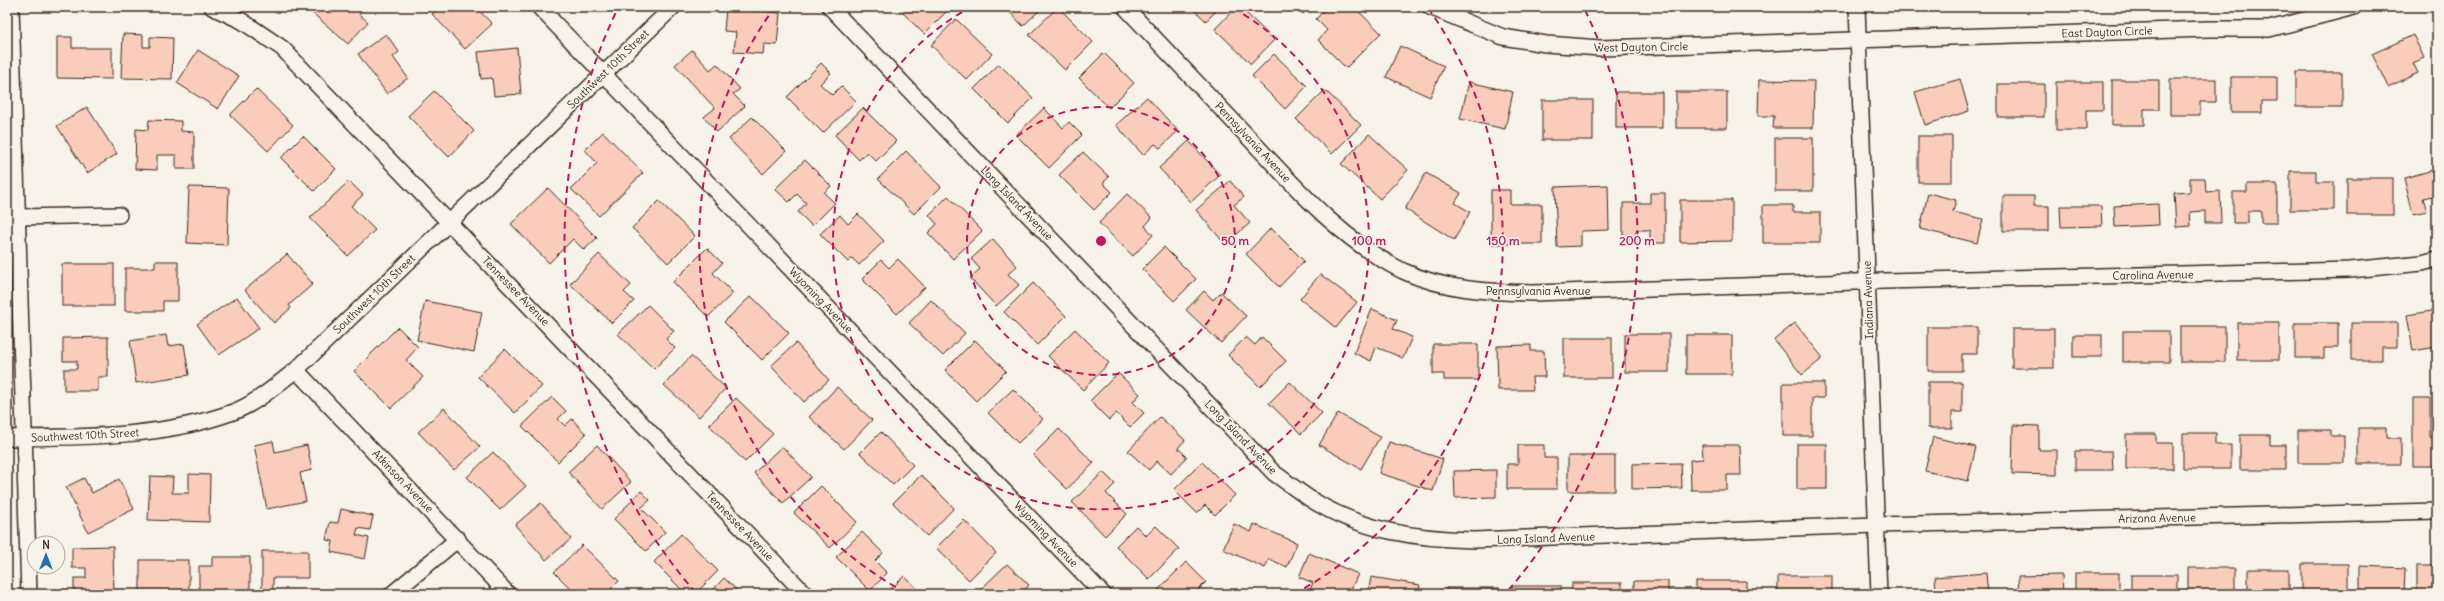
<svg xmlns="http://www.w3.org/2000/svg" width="2444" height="601" font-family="Delius,sans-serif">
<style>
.building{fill:#f9ccbb;stroke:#3b2a1e}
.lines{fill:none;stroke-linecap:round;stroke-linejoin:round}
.street-casing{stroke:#3b2a1e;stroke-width:18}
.street{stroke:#f7f3e8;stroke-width:15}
.ring{fill:none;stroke:#c2185b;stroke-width:2;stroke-dasharray:7 5}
.labels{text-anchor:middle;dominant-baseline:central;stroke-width:3.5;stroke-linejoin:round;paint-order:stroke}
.street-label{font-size:11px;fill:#3b2a1e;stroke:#f7f3e8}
.centre{fill:#c2185b;stroke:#f7f3e8;stroke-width:2}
.ring-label{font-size:12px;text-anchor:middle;font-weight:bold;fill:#c2185b;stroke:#f7f3e8;stroke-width:3.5;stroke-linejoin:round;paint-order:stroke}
</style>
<rect width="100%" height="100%" fill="#f7f3e8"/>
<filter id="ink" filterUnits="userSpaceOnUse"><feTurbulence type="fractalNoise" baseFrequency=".025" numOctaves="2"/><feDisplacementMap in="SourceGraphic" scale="8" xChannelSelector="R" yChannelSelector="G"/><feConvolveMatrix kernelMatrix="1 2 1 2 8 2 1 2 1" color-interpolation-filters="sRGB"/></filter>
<g filter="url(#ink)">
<g class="building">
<path d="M312 7H365L359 14 368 22 348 44 309 10Z"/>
<path d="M440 7H476L492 24 465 49 432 14Z"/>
<path d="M897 7H944L948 10 924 34Z"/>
<path d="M1005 7H1043L1023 26Z"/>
<path d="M1058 7 1093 42 1065 70 1029 35Z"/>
<path d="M1191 7H1220L1206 21Z"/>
<path d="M1236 7H1240L1274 40 1251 64 1215 29Z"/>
<path d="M1296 7H1310L1303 14Z"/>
<path d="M1327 7H1354L1381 33 1346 68 1318 40 1327 30 1316 19Z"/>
<path d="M726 8 780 13 777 45 764 44 763 54 734 52 736 32 724 31Z"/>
<path d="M2437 14V25L2433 16Z"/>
<path d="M956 19 992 54 967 80 931 45Z"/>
<path d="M123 34 143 35V47H150V37L173 38 172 79 121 78Z"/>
<path d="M386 34 399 52 393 57 408 78 387 94 358 54Z"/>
<path d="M2413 35 2424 58 2413 63 2418 73 2388 87 2372 54Z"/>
<path d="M57 37H72V48H112V79L57 78Z"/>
<path d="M1400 46 1444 66 1430 97 1386 77Z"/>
<path d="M517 48 521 94 494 96 492 78 481 79 478 52Z"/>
<path d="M198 50 239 76 218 109 177 83Z"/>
<path d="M692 50 710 70 717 64 740 89 733 94 745 106 717 132 704 117 715 108 675 65Z"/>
<path d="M1104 53 1134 83 1109 108 1079 78Z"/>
<path d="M1274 54 1307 86 1285 109 1252 76Z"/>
<path d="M821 63 831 73 820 84 832 95 841 86 856 101 823 133 787 97Z"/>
<path d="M999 64 1033 98 1008 123 974 89Z"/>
<rect x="2296" y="72" width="46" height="35"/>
<path d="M2231 77H2277V101H2262V113H2231Z"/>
<path d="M1960 79 1969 111 1925 125 1915 92Z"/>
<path d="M2170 79H2216V102H2200V115H2170Z"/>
<path d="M1759 80 1814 81 1813 128H1773L1774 116H1758Z"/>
<path d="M2112 80H2159V109H2144V125H2112Z"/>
<path d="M1469 82 1513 92 1505 129 1460 119Z"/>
<path d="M2056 82H2103V110H2086V130H2056Z"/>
<rect x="1998" y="84" width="46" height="33"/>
<path d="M256 89 293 125 268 151 230 115Z"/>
<path d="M1325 90 1361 125 1332 154 1296 119Z"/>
<path d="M434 91 474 131 449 157 408 116Z"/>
<rect x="1616" y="92" width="46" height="36"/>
<rect x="1676" y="92" width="51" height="36"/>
<path d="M1147 97 1178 131 1160 148 1155 144 1143 155 1116 125Z"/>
<rect x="1542" y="100" width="51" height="40"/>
<path d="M87 107 117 154 87 173 57 126Z"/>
<path d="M863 108 896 141 876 161 867 152 859 160 835 135Z"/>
<path d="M1044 108 1063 128 1069 122 1082 135 1049 168 1016 135Z"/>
<path d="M752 117 786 151 763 174 729 139Z"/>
<path d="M149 120 181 121V131L194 132V169H176V155H157V170L135 169 136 129 148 130Z"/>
<path d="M603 132 643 173 599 216 571 189 597 163 585 150Z"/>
<path d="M1369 134 1408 170 1380 199 1341 164Z"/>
<path d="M303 136 336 169 314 191 281 158Z"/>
<rect x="1918" y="136" width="34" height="46"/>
<rect x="1775" y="138" width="38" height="53"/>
<path d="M1189 141 1220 175 1191 202 1159 168Z"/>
<path d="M906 151 941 187 914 214 878 179Z"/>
<path d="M1083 152 1109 177 1103 183 1112 192 1094 210 1059 175Z"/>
<path d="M805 160 831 186 824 193 835 203 812 226 798 212 806 203 797 194 789 202 775 189Z"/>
<path d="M2437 169V195L2423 198 2427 211 2413 214 2404 178Z"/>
<path d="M2290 171H2316V182H2334V210H2290Z"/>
<path d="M1426 173 1461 193 1455 203 1470 212 1454 240 1405 209Z"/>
<path d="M2190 178H2205L2206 192 2220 191 2221 223H2205V211L2190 212 2191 226 2176 227 2174 193 2190 192Z"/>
<rect x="2347" y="178" width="46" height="37"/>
<path d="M349 181 363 195 351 206 375 230 348 256 310 218Z"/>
<path d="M1230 181 1244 197 1234 205 1250 223 1225 244 1196 210Z"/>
<path d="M2247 184H2277V223H2261V211H2248V223H2233V192H2247Z"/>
<path d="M1608 185 1609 230 1581 231V246L1557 247 1555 187Z"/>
<path d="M189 187 229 188 227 245 187 243Z"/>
<path d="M548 188 597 238 584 250 573 239 549 263 511 224Z"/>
<path d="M1491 190H1510V204H1542V244H1491Z"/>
<path d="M1650 193H1665V243H1650V230H1636V244H1623V203H1650Z"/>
<path d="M1928 193 1956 200 1953 212 1983 219 1977 243 1920 229Z"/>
<path d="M1127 194 1152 218 1145 226 1153 235 1133 256 1099 223Z"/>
<path d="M948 196 982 231 953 259 928 233 937 224 929 215Z"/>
<path d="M2003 196H2034V206H2049V231H2003Z"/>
<path d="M1680 200H1732V241L1680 242Z"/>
<path d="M659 201 695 236 668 263 632 228Z"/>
<path d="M2158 204 2159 225 2115 227 2114 206Z"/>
<path d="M1763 205H1793V212H1820V243H1763Z"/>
<path d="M2060 206H2101L2102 226 2061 227Z"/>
<path d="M858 214 884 241 859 265 852 258 848 262 820 234 840 215 848 224Z"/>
<path d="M1271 228 1304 261 1279 287 1246 254Z"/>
<path d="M993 239 1017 266 1008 274 1019 285 996 306 970 278 980 269 971 259Z"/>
<path d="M1164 247 1196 279 1174 301 1142 269Z"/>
<path d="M707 248 722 263 713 273 733 293 708 317 673 282Z"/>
<path d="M287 254 313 284 289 305 291 308 274 323 245 290Z"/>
<path d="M599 254 631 285 624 292 634 301 612 323 570 284Z"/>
<path d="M898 259 925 287 897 314 862 279 881 260 889 268Z"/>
<path d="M155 261H178V301H163V311H125V268H155Z"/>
<rect x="62" y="264" width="52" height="42"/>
<path d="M1320 274 1357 302 1336 328 1300 299Z"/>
<path d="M1033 283 1066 316 1037 345 1004 312Z"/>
<path d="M1204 291 1213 300 1221 292 1246 316 1221 343 1186 310Z"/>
<path d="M751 296 789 333 762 360 724 322Z"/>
<path d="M237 297 259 328 219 355 197 324Z"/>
<path d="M931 300 965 333 943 356 909 323Z"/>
<path d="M425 301 482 312 474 352 417 340Z"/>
<path d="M648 305 674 331 666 339 675 348 654 369 618 334Z"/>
<path d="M1372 309 1397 320 1393 329 1412 337 1403 358 1376 347 1371 361 1354 353Z"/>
<path d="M2437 310V347L2413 351 2407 315Z"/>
<path d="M1795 323 1823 358 1802 375 1774 340Z"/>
<rect x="2237" y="323" width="42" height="37"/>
<path d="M2295 323H2338V348H2324V358H2295Z"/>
<path d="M2351 323H2397V347H2382V360H2351Z"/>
<rect x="2180" y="326" width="45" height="36"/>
<path d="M398 327 418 347 406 360 423 377 391 408 354 371Z"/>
<path d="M1928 327H1977V354H1962V371H1928Z"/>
<path d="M1075 329 1109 363 1083 390 1048 356Z"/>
<rect x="2012" y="329" width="42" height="39"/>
<rect x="2123" y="331" width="46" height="31"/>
<rect x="1625" y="334" width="44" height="38"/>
<path d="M166 335 168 346 184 344 189 375 136 383 130 341Z"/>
<rect x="1686" y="335" width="46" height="39"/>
<rect x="2073" y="335" width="29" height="22"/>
<path d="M108 337V377H98V391H64V369H77V361H63V338Z"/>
<path d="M1246 337 1255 345 1262 337 1286 361 1260 387 1228 355Z"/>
<rect x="1564" y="338" width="48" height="40"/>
<path d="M975 340 1006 371 976 401 945 370Z"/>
<path d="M796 343 829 380 804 402 771 366Z"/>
<path d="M1433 344H1478V380H1444V374H1433Z"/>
<path d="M1531 345V351H1544L1545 377H1532L1533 390H1498L1497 346Z"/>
<path d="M505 349 542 386 515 413 478 377Z"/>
<path d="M691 356 726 388 699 417 664 385Z"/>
<path d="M1118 373 1140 394 1133 402 1144 413 1130 427 1116 413 1109 420 1090 401Z"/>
<path d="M1290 382 1322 413 1301 434 1269 403Z"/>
<path d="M1928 382H1962V412H1952V428H1928Z"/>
<path d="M1783 383H1824V398H1812V436H1783Z"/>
<path d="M837 387 872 420 844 449 809 417Z"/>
<path d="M1013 389 1043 419 1018 443 988 413Z"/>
<path d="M552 397 566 411 558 419 565 426 572 419 586 434 558 462 522 426Z"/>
<path d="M736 398 773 434 745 462 709 425Z"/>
<path d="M2413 398H2430V437H2437V466H2413Z"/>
<path d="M444 408 480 447 454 470 418 432Z"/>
<path d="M1338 413 1380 437 1361 469 1319 445Z"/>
<path d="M1160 417 1185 440 1178 448 1187 457 1171 474 1157 461 1149 470 1128 451Z"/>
<path d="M2013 425 2039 426V450H2057V475L2012 474Z"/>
<path d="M2358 428H2386V438H2401V464H2358Z"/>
<path d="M1059 429 1094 463 1067 489 1033 455Z"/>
<path d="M2298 430H2331V436H2344V463H2298Z"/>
<path d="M881 432 913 465 893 485 860 453Z"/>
<path d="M2183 433H2216V445H2231V469H2183Z"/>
<path d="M2126 434H2156V443H2173V469H2126Z"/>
<path d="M2240 435H2270V445H2286V470H2240Z"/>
<path d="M1933 437 1976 447 1968 481 1925 471Z"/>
<path d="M273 441 275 452 307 445 312 470 300 473 306 501 267 509 254 445Z"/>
<path d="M1389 442 1443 459 1433 491 1379 473Z"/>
<rect x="1797" y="444" width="30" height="45"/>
<path d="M597 445 631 482 602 509 568 472Z"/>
<path d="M1518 445H1544V458H1557V489H1507V464H1518Z"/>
<path d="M1702 445H1740L1741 475H1727V490H1691L1690 460 1703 459Z"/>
<path d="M782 446 811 477 783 503 754 473Z"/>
<path d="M2075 451H2112L2113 470H2075Z"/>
<path d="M493 452 526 486 500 510 467 477Z"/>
<rect x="1568" y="456" width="47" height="35"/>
<path d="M1202 462 1235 495 1215 515 1205 505 1197 513 1174 490Z"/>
<path d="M1681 463 1682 488 1632 489V464Z"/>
<path d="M1496 470V497L1455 498 1454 471Z"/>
<path d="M1103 472 1115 484 1106 493 1127 514 1105 536 1072 502Z"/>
<path d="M189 474 210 475 209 522 148 520 150 476 173 477 172 493H189Z"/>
<path d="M921 475 954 508 927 536 893 503Z"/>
<path d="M84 478 92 493 119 479 134 509 88 532 66 487Z"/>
<path d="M821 486 857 522 830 548 794 513Z"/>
<path d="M641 491 650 500 641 508 665 532 646 551 614 519Z"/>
<path d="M541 503 571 539 546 560 515 525Z"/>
<path d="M341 509 373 516 370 530 358 528 356 535 369 538 365 559 331 552 333 541 326 540 330 522 338 523Z"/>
<path d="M964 520 996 553 969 580 936 548Z"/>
<path d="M1234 524 1251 532 1254 524 1297 543 1287 567 1269 559 1265 568 1223 549Z"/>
<path d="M1136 526 1146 536 1156 526 1179 549 1149 579 1116 546Z"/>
<path d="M862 532 883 553 875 561 887 573 870 591 836 557Z"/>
<path d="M681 534 718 571 695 594H686L654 562Z"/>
<path d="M582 545 619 581 606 594H576L554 572Z"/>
<path d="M113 546 114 594H74V578H86V568H72V547Z"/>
<path d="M262 551H308V578H273V591H262Z"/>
<path d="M1309 553 1358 574 1349 594H1308L1313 583 1299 577Z"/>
<path d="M212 557H250V594H199V566H212Z"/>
<rect x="140" y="560" width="49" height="34"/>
<path d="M1186 562 1206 582 1198 590 1201 594H1159L1156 592Z"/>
<path d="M1007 564 1029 585 1021 594H979L978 592Z"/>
<path d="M2302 564H2348V593L2302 594Z"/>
<path d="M2360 566 2405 568 2404 594H2360Z"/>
<rect x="2417" y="566" width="20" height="28"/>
<path d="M2188 568H2235V593L2188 594Z"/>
<rect x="2248" y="569" width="41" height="25"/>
<path d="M1986 573 1988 594H1936L1935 577Z"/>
<rect x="2075" y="573" width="44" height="21"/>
<path d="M2062 575 2063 594H2019L2018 576Z"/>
<rect x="2131" y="575" width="46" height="19"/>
<path d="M904 576 923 594H886Z"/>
<rect x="1778" y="576" width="54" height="18"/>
<path d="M1371 577 1420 585 1418 594H1368Z"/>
<path d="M724 578 741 594H709Z"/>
<path d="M1634 581H1668V591H1686V594H1634Z"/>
<rect x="1696" y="581" width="50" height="13"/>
<rect x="1572" y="583" width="50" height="11"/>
<rect x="1512" y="586" width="49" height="8"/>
<rect x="1446" y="588" width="53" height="6"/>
</g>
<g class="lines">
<defs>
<g id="street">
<path d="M11 7 29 594"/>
<path d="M212 7 242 21 282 48 805 594"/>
<path d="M539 7 1103 594"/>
<path d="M830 7 1274 473C1287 482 1299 492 1312 500 1361 531 1418 539 1474 540L1876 525 2437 511"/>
<path d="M1125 7C1167 51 1208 95 1250 139 1296 188 1342 241 1403 271 1444 290 1489 292 1533 293L1885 281 2350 270 2422 263 2437 259"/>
<path d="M1430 7 1503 37 1546 44 1600 48 2208 29H2269L2354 7"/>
<path d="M1857 7 1879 594"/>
<path d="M19 217 119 215"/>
<path d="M296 370 508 594"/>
<path d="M7 438C81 437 162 438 233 412 257 403 276 385 296 370L673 7"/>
<path d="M392 594 458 539"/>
</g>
</defs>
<use href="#street" class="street-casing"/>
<use href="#street" class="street"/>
</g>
</g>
<g class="ring">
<circle cx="1101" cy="241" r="134"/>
<path d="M1233 8A268 268 0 1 1 969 8"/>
<path d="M906 593A402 402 0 0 1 774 8M1428 8A402 402 0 0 1 1296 593"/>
<path d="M696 593A536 536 0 0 1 617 10M1585 10A536 536 0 0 1 1506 593"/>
</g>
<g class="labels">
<g class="street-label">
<text transform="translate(2107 32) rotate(-2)">East Dayton Circle</text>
<text transform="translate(1641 47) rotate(-1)">West Dayton Circle</text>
<text transform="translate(608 69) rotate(-44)">Southwest 10th Street</text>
<text transform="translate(1253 142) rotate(47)">Pennsylvania Avenue</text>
<text transform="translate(1017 203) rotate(46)">Long Island Avenue</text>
<text transform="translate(2153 275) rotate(-1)">Carolina Avenue</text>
<text transform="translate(516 291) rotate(46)">Tennessee Avenue</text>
<text x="1538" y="291">Pennsylvania Avenue</text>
<text transform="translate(374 294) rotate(-44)">Southwest 10th Street</text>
<text transform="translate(821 300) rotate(46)">Wyoming Avenue</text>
<text transform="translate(1868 300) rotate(-92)">Indiana Avenue</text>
<text transform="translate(85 435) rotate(-3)">Southwest 10th Street</text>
<text transform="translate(1241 437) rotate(46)">Long Island Avenue</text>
<text transform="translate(403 481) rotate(46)">Atkinson Avenue</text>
<text transform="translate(2157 518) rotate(-1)">Arizona Avenue</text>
<text transform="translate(740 526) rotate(46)">Tennessee Avenue</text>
<text transform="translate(1046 534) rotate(46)">Wyoming Avenue</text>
<text transform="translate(1546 538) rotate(-2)">Long Island Avenue</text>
</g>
</g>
<circle cx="1101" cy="241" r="6" class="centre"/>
<g class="ring-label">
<text x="1235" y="245">50 m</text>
<text x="1369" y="245">100 m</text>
<text x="1503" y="245">150 m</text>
<text x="1637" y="245">200 m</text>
</g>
<rect width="2444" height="601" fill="none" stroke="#f7f3e8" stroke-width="24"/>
<rect x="12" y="12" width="2420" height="577" fill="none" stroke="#3b2a1e" stroke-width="1.5" filter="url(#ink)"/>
<g transform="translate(46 555)"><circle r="19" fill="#f7f3e8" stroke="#aca397"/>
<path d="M0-3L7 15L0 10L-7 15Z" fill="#1f6fb2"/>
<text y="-6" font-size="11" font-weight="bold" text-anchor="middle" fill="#3b2a1e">N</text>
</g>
</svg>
